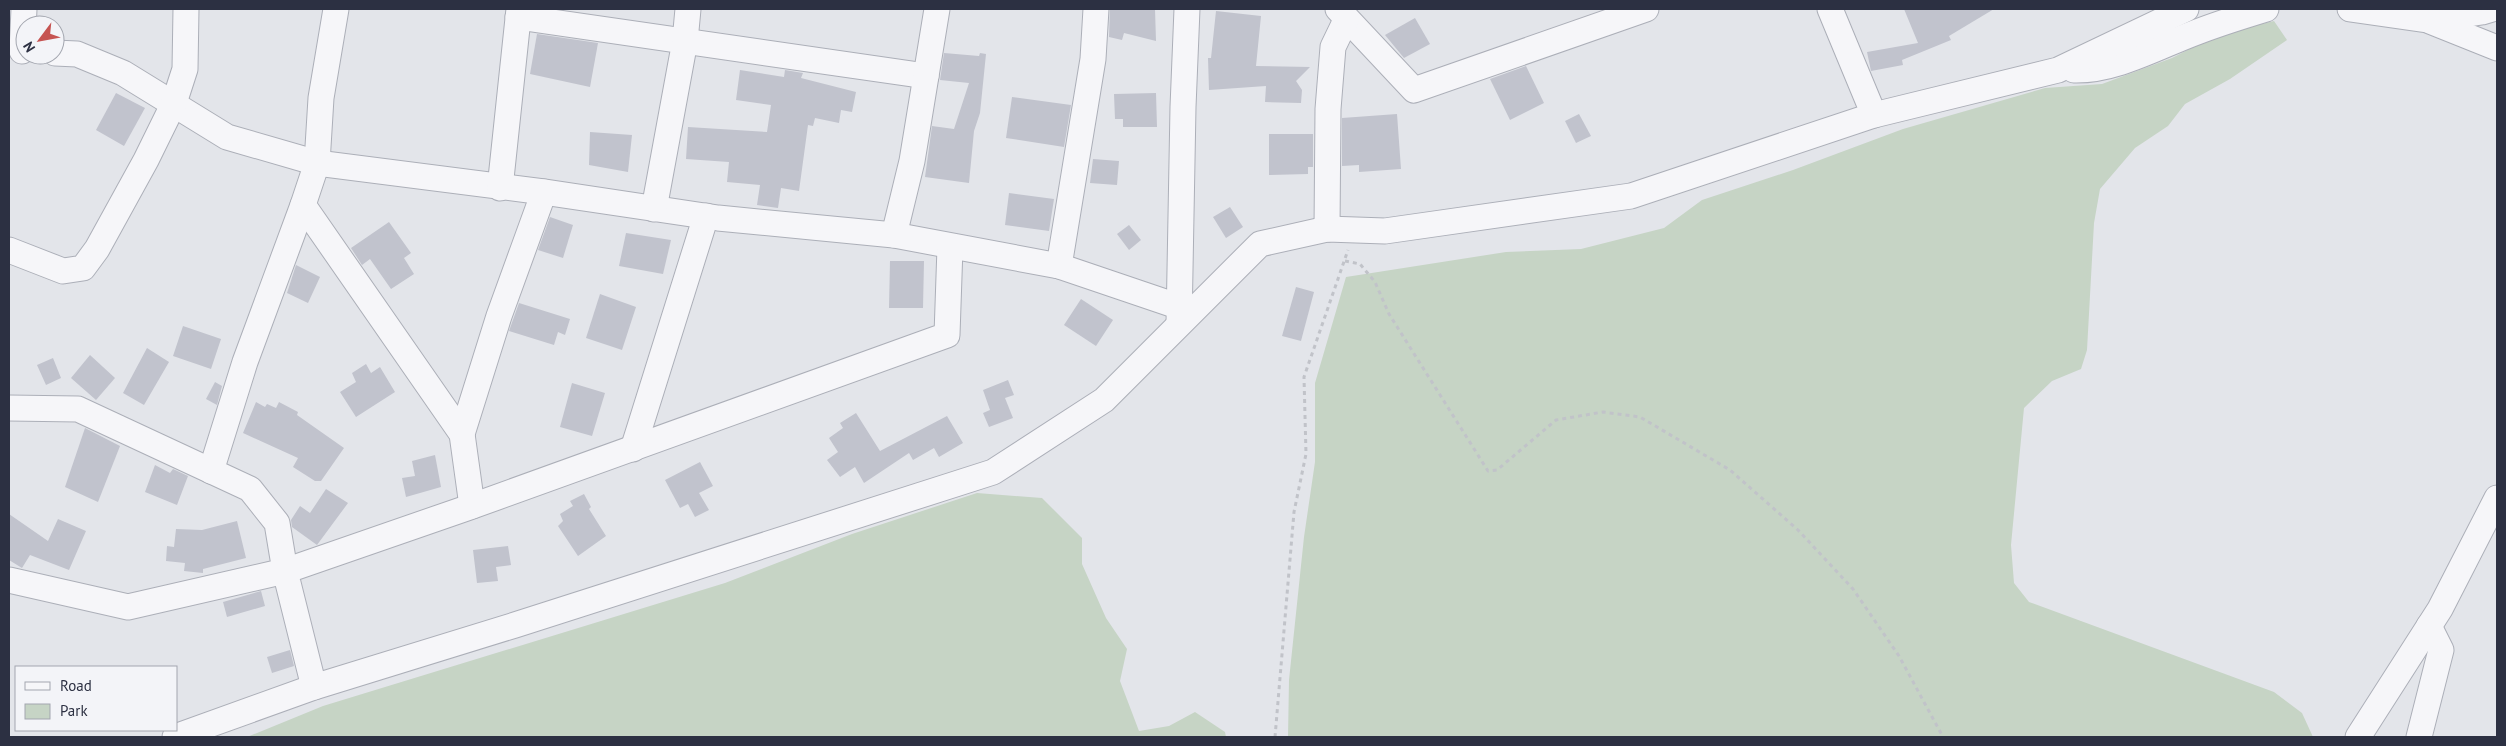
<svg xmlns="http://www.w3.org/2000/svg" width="2506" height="746" font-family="'PT Sans',sans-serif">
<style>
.green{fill:#c6d4c5}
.building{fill:#c1c3cd}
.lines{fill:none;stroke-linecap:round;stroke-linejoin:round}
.minor-casing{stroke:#acafb8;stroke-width:27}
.path{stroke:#c1c3c9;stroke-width:3;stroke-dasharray:4 4;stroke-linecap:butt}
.minor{stroke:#f6f6f9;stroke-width:25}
</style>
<rect width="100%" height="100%" fill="#e3e5ea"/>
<g class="green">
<path d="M2274 21 2287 40 2230 79 2185 104 2168 126 2135 148 2100 189 2094 223 2087 350 2081 369 2052 381 2024 408 2011 545 2014 583 2029 602 2274 692 2302 713 2313 737H1288L1289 680 1304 537 1315 462V383L1346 277 1506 252 1581 249 1664 228 1702 200 1793 170 1903 129 2045 88 2102 84 2172 58 2217 35Z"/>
<path d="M977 493 1042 498 1082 538V564L1106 618 1127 649 1120 681 1139 731 1169 726 1195 712 1225 732 1226 737H247L323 706 725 583 852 534Z"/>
</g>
<g class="building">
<path d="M1110 9H1155L1156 41 1124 33 1122 40 1109 37Z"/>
<path d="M1904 9H1994L1949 36 1951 40 1902 60 1903 65 1871 71 1867 52 1918 43Z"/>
<path d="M1216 11 1261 16 1256 66 1310 67 1296 81 1302 90 1301 103 1265 102 1266 86 1209 90 1208 58H1211Z"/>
<path d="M1415 18 1430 44 1404 58 1385 35Z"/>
<path d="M537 34 598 43 590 87 530 74Z"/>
<path d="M944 53 979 56 980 53 986 54 980 113 974 131 969 183 925 177 932 126 954 129 969 83 940 80Z"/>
<path d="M1526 66 1544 103 1510 120 1490 79Z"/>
<path d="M740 70 784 77 785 70 803 73 801 78 856 92 852 112 841 110 839 123 815 118 813 126 808 125 799 191 781 188 778 208 757 205 760 185 727 182 729 162 686 159 688 127 767 132 771 105 736 100Z"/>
<path d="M116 93 145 108 124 146 96 130Z"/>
<path d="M1156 93 1157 127H1123V119H1115L1114 94Z"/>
<path d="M1012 97 1071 105 1064 147 1006 138Z"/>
<path d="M1397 114 1401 169 1359 172V165L1342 166V118Z"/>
<path d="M1579 114 1591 136 1576 143 1565 121Z"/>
<path d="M590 132 632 135 628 172 589 165Z"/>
<path d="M1269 134H1313V167H1308V174L1269 175Z"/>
<path d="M1093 159 1119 161 1117 185 1090 183Z"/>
<path d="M1009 193 1054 199 1049 231 1005 225Z"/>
<path d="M1230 207 1243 227 1226 238 1213 217Z"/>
<path d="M550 217 573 225 563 258 538 250Z"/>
<path d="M389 222 411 253 404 258 414 274 391 289 370 259 362 265 351 248Z"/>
<path d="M1129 225 1141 240 1129 250 1117 234Z"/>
<path d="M626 233 671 240 663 274 619 266Z"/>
<path d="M890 261H924L923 308H889Z"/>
<path d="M296 265 320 277 308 303 287 293Z"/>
<path d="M1296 287 1314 292 1301 341 1282 336Z"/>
<path d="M600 294 636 307 622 350 586 338Z"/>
<path d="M1081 299 1113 320 1096 346 1064 325Z"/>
<path d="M519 303 570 319 565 335 558 332 554 345 509 331Z"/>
<path d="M183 326 221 339 211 369 173 356Z"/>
<path d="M147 348 169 362 144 405 123 393Z"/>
<path d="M90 355 115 378 96 400 71 378Z"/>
<path d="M53 358 61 378 46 385 37 365Z"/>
<path d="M366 364 371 373 380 367 395 392 356 417 340 392 356 382 352 373Z"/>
<path d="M1008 380 1014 395 1005 398 1013 418 989 427 983 413 990 410 983 390Z"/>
<path d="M215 382 222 386 217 405 206 399Z"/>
<path d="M572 383 605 393 592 436 560 427Z"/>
<path d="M256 402 265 407 267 404 276 408 279 402 298 412 297 415 344 448 321 481H315L293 467 298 458 243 433Z"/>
<path d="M856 413 880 451 947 416 963 443 939 457 934 448 913 460 909 453 864 483 855 467 840 477 827 460 838 452 829 438 843 428 840 423Z"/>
<path d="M85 428 120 446 98 502 65 487Z"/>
<path d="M435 455 441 487 406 497 402 478 415 476 412 461Z"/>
<path d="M700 462 713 486 699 493 709 510 695 517 688 504 680 508 665 480Z"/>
<path d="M155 465 170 473 173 469 188 476 177 505 145 492Z"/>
<path d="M326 489 348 503 317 545 292 527 291 520 300 506 310 513Z"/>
<path d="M584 494 591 507 589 509 606 536 578 556 558 526 563 521 560 514 573 506 570 501Z"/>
<path d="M9 514 48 541 58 519 86 531 69 570 30 555 22 568 9 560Z"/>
<path d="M237 521 246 558 203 569V573L184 571 185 563 166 561 167 546 174 547 176 529 202 530Z"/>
<path d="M508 546 511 565 496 567 498 581 477 583 473 550Z"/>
<path d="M261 591 265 606 227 617 223 602Z"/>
<path d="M290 650 294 666 272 673 267 657Z"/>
</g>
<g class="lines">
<defs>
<g id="minor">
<path d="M336 9 321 98 317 163 303 205 462 434 472 506"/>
<path d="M1338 9 1414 90 1646 9"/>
<path d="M1830 9 1874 115"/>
<path d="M2350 9 2427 20 2497 48"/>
<path d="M518 17 926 76"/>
<path d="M2429 20 2482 12 2492 9"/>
<path d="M22 51 24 9"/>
<path d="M55 53 77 54 123 73 227 137 317 163 544 192 718 218 894 235 1059 266 1180 307"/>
<path d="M2074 70C2116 71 2159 46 2197 32 2220 23 2243 16 2266 9"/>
<path d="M500 188 519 9"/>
<path d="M654 209 685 41 688 9"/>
<path d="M1327 229 1328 109 1333 47 1346 20"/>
<path d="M894 235 912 161 937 9"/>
<path d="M9 250 63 271 83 268 97 249 146 160 174 103 185 69 186 9"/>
<path d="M1059 266 1093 59 1096 9"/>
<path d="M1179 324 1183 107 1187 9"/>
<path d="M9 408 78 409 250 489 277 523 285 571 128 607 9 580"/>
<path d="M462 434 499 316 544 192"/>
<path d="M633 449 706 216"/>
<path d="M211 471 245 362 303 205"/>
<path d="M314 687 285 571 467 508 947 335 950 247"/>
<path d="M175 737 314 687 515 625 993 472 1104 400 1260 244 1327 229 1385 231 1631 196 1874 115 2058 70 2186 9"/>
<path d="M2358 737 2440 609 2497 498"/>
<path d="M2419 737 2441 650 2429 626"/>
</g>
</defs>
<use href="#minor" class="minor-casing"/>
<g class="path">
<path d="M1345 261 1360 264 1375 282 1389 314 1488 471 1497 470 1556 420 1603 412 1640 417 1730 470 1798 530 1853 589 1899 656 1943 737"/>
<path d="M1275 737 1294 512 1306 454 1304 377 1348 250"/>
</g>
<use href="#minor" class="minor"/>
</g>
<rect width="2506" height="746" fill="none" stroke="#2c3042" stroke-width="20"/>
<rect x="15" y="666" width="162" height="65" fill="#f3f4f8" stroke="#a3a6af"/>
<rect x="25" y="682" width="25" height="8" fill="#f6f6f9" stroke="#a3a6af"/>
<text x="60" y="691" font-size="15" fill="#2c3042">Road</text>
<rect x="25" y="704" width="25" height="15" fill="#c6d4c5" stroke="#a3a6af"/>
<text x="60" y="716" font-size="15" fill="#2c3042">Park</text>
<g transform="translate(40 40) rotate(238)"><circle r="24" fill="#f3f4f8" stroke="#a3a6af"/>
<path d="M0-4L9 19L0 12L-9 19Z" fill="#c65452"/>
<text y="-8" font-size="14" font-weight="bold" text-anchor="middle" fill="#2c3042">N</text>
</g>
</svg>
